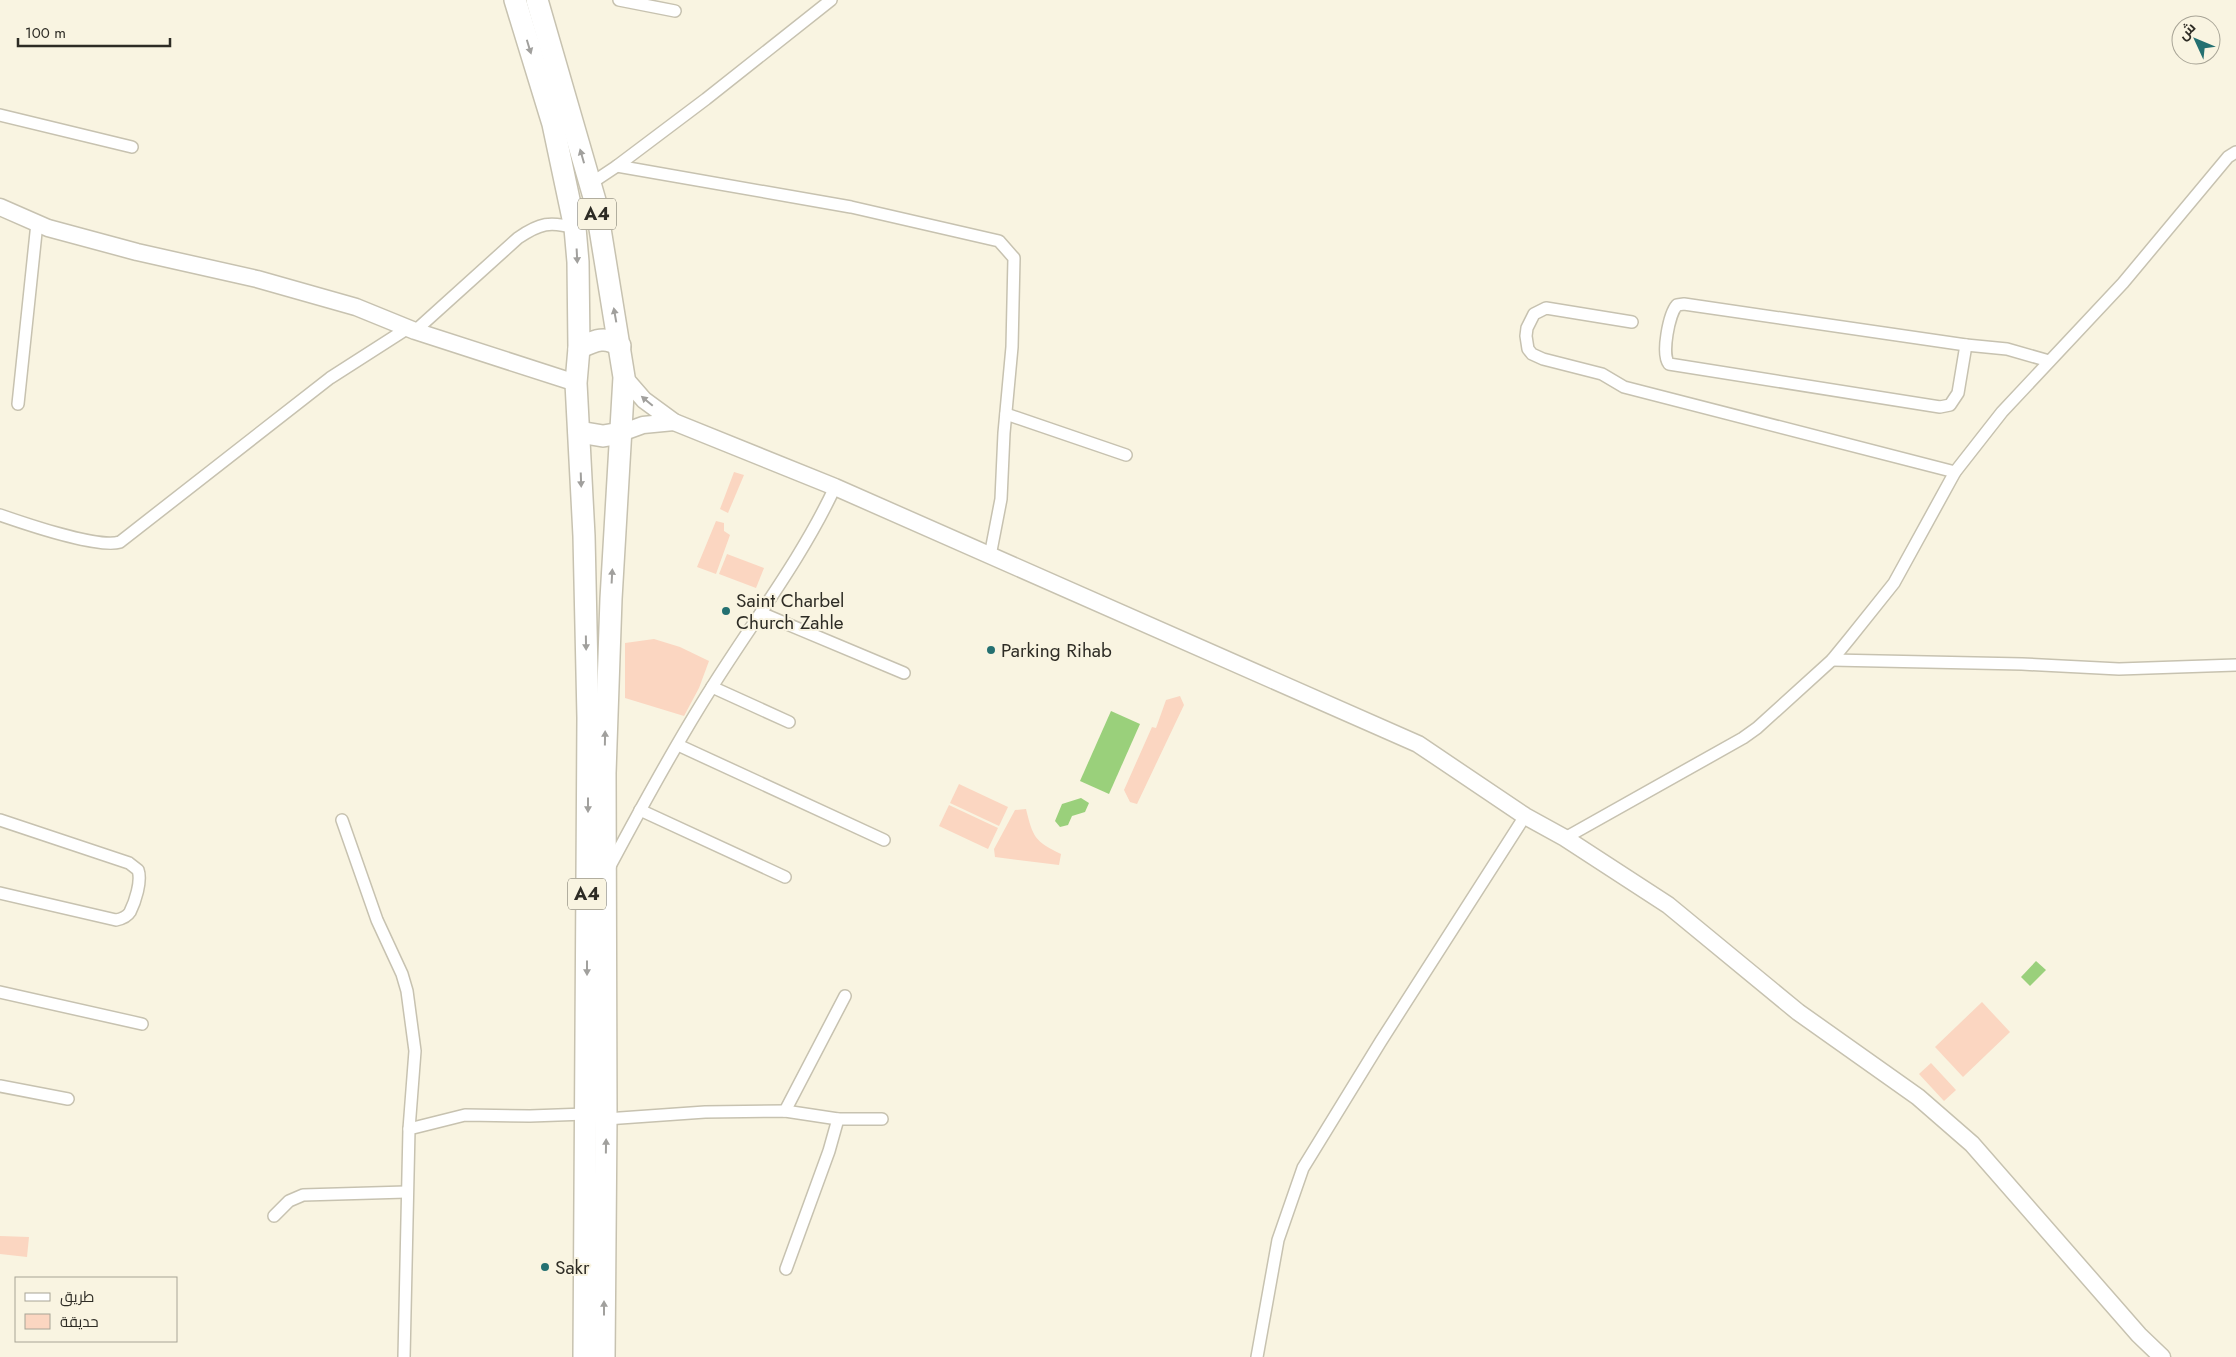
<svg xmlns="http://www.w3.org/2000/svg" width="2236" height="1357" font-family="Jost,Cairo,sans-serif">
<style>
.green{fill:#fbd6c1}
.water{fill:#9ad07b}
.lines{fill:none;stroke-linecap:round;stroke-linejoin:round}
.street-casing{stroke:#c7c2b0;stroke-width:14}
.secondary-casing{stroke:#c7c2b0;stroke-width:19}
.highway-casing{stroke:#c7c2b0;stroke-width:24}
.street{stroke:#fff;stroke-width:11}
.secondary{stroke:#fff;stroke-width:16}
.highway{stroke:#fff;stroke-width:21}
.oneway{fill:#a1a09d}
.poi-dot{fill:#247071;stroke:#f9f4e1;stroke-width:2}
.labels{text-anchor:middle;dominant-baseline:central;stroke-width:4;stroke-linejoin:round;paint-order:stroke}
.shield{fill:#f9f4e1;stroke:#6b685d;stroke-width:1}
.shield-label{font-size:18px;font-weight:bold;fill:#2e2c25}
.poi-label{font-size:19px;fill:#2e2c25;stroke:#f9f4e1;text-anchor:start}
</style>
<rect width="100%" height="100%" fill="#f9f4e1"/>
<g class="green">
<path d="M734 472 744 475 728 513 720 509Z"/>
<path d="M716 521 724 523V531L730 535 716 574 697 567Z"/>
<path d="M727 554 764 568 756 588 719 574Z"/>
<path d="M654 639 680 647 709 661 699 688 684 716 625 698V643Z"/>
<path d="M1180 696 1184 705 1137 804 1130 802 1124 790 1152 727 1156 728 1166 700Z"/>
<path d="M959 784 1008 807 999 826 950 803Z"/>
<path d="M949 805 998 828 988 849 939 826Z"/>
<path d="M1026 809C1033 837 1034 841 1061 854L1059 865 995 857 994 849 1015 810Z"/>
<path d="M1982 1002 2010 1032 1963 1077 1935 1047Z"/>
<path d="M1931 1063 1956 1090 1944 1101 1919 1074Z"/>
<path d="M0 1236 29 1237 27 1257 0 1254Z"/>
</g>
<g class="water">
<path d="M1111 711 1140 724 1109 794 1080 781Z"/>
<path d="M1081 798 1089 803 1085 812 1072 816 1068 825 1060 827 1055 821 1062 804Z"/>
<path d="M2036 961 2046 970 2030 986 2021 977Z"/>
</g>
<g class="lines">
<defs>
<g id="street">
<path d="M619 0 675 11"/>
<path d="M0 115 132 147"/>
<path d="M617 166 851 207 999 241 1014 258 1012 347 1004 433 1001 499 990 556"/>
<path d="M590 184 617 166 706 99 831 0"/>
<path d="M1684 304 1966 345 1958 393 1950 405 1940 407 1669 364C1661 354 1669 314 1677 305Z"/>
<path d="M1632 322 1546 308 1534 314 1527 328 1526 336 1528 349 1532 354 1543 359 1602 374 1624 387 1955 472"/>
<path d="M415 331 518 238C540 223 550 221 575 228"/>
<path d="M1966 345 2007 349 2049 361"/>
<path d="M18 404 37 223"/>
<path d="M1006 414 1126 455"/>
<path d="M0 515C23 523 99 549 120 542L330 378 408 328"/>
<path d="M761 613 904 673"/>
<path d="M1832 660 2022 664 2119 669 2236 665"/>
<path d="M712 687 789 722"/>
<path d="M678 745 884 840"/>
<path d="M640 810 785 877"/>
<path d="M0 820 129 863 138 870C142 881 135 902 130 912 127 917 121 919 116 920L0 893"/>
<path d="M342 820 377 920 402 974 407 991 415 1051 409 1129"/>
<path d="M1565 838 1743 738 1757 728 1832 660 1850 638 1894 583 1955 472 2002 412 2123 283 2228 157 2236 152"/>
<path d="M609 868C642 806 675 745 712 687 754 620 802 558 835 487"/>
<path d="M0 992 142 1024"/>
<path d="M0 1086 68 1099"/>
<path d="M785 1111 845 996"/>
<path d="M606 1119 705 1112 785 1111 838 1119H882"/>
<path d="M274 1216 289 1201 303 1195 406 1192"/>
<path d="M786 1269 829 1151 838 1119"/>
<path d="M404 1357 409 1129 465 1115 530 1116 586 1114"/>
<path d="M1257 1357 1278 1240 1303 1168 1381 1041 1525 816"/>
</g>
<g id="secondary">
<path d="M0 207 48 228 137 252 257 279 356 307 415 331 576 383"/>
<path d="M624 377 644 400 674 422 835 487 1418 744 1525 816 1565 838 1668 905 1798 1012 1918 1097 1972 1144 2139 1335 2162 1357"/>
<path d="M621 433 643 425 674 422"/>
</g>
<g id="highway">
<path d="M515 0 553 124 575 228 578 262 579 348 576 383 584 536 588 718 584 1357"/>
<path d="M537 0 596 204 624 377 611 599 605 773 606 1119 604 1357"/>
<path d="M579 348C594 341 605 335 620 346"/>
<path d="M579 432 603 436 621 433"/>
</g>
</defs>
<use href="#street" class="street-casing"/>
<use href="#secondary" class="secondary-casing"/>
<use href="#highway" class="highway-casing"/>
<use href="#street" class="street"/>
<use href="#secondary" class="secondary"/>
<use href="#highway" class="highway"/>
</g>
<defs><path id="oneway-solid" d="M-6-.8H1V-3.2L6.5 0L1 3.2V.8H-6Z" transform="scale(1.25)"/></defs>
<g class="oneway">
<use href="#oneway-solid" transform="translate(529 47) rotate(73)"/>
<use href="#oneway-solid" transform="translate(582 156) rotate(-106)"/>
<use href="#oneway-solid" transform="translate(577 256) rotate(87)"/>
<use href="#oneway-solid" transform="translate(615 315) rotate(-100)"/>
<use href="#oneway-solid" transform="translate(647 401) rotate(-140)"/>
<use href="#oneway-solid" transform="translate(581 480) rotate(88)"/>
<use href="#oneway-solid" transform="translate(612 576) rotate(-87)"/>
<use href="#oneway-solid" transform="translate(586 643) rotate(89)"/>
<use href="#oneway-solid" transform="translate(605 738) rotate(-89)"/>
<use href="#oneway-solid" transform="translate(588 805) rotate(90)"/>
<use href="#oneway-solid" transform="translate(587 968) rotate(90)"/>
<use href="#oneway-solid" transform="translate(606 1146) rotate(-89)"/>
<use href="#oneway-solid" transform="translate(604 1308) rotate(-90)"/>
</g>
<g class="poi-dot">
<circle cx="726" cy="611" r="5"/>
<circle cx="991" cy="650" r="5"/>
<circle cx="545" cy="1267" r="5"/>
</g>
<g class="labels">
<g class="shield">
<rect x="578" y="198.5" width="38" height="31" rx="4"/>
<rect x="568" y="878.5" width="38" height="31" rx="4"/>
</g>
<g class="shield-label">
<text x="597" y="214">A4</text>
<text x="587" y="894">A4</text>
</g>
<g class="poi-label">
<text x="736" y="600">Saint Charbel<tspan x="736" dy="22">Church Zahle</tspan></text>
<text x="1001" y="650">Parking Rihab</text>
<text x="555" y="1267">Sakr</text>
</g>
</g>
<rect x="15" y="1277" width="162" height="65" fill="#f9f4e1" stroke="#a8a496"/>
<rect x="25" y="1293" width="25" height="8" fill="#ffffff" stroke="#a8a496"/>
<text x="60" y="1302" font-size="15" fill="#2e2c25">طريق</text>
<rect x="25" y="1314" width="25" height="15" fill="#fbd6c1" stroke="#a8a496"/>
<text x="60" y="1327" font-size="15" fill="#2e2c25">حديقة</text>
<g transform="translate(2196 40) rotate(314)"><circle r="24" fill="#f9f4e1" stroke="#a8a496"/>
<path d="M0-4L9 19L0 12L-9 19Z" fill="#247071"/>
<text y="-8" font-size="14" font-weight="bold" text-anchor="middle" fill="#2e2c25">ش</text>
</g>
<path d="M18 38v8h152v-8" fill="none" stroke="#2e2c25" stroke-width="2.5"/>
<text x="25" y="38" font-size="15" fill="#2e2c25" stroke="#f9f4e1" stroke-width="4" paint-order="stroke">100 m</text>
</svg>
